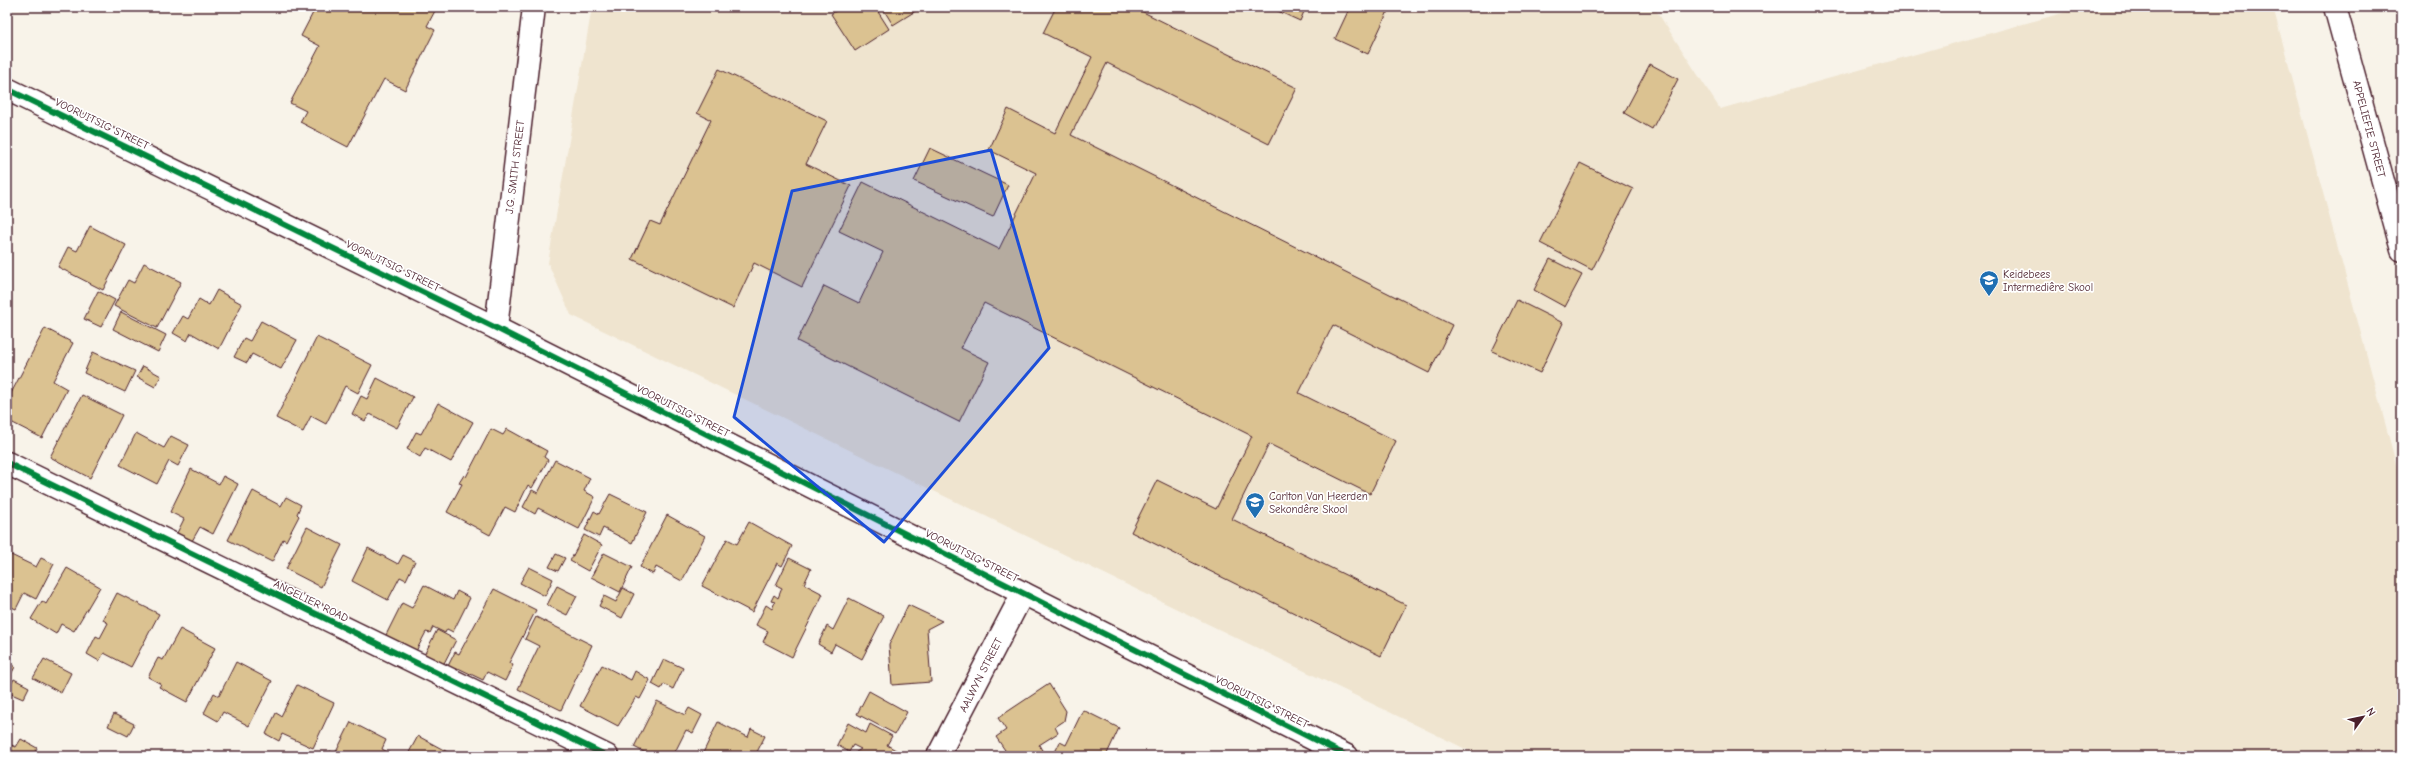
<svg xmlns="http://www.w3.org/2000/svg" width="2409" height="763" font-family="'Comic Neue',sans-serif">
<style>
.built{fill:#efe4cf}
.building{fill:#dbc291;stroke:#4a1f2b}
.lines{fill:none;stroke-linecap:round;stroke-linejoin:round}
.minor-casing{stroke:#4a1f2b;stroke-width:25}
.minor{stroke:#fff;stroke-width:22}
.cycleway-casing{stroke:#fff;stroke-width:8}
.cycleway{stroke:#00873e;stroke-width:6}
.marked{fill:#1d4ed8;fill-opacity:0.2;stroke:#1d4ed8;stroke-width:3;stroke-linejoin:round}
.labels{text-anchor:middle;dominant-baseline:central;stroke-width:3.5;stroke-linejoin:round;paint-order:stroke}
.street-label{font-size:11px;fill:#4a1f2b;stroke:#fff}
.poi-label{font-size:11px;fill:#4a1f2b;stroke:#fff;text-anchor:start}
</style>
<rect width="100%" height="100%" fill="#f8f3e9"/>
<filter id="ink" filterUnits="userSpaceOnUse"><feTurbulence type="fractalNoise" baseFrequency=".025" numOctaves="2"/><feDisplacementMap in="SourceGraphic" scale="8" xChannelSelector="R" yChannelSelector="G"/><feConvolveMatrix kernelMatrix="1 2 1 2 8 2 1 2 1" color-interpolation-filters="sRGB"/></filter>
<g filter="url(#ink)">
<path class="built" d="M592 7H1654L1720 109 2084 7H2273L2402 486V756H1480L571 315 548 263Z"/>
<g class="building">
<path d="M316 7H437L427 26 435 30 405 90 384 79 348 147 300 122 306 111 290 103 320 46 301 36Z"/>
<path d="M842 7H875L889 29 855 51 831 14Z"/>
<path d="M882 7H922L893 25Z"/>
<path d="M1056 7H1133L1297 88 1269 144 1107 63 1071 135 1452 325 1429 373 1333 325 1299 393 1396 441 1370 494 1269 444 1232 519 1406 605 1381 656 1131 532 1157 480 1216 509 1252 436 984 303 961 348 989 362 959 422 797 341 824 286 859 303 883 252 839 231 863 182 999 249 1036 173 989 150 1008 109 1055 133 1092 57 1043 33Z"/>
<path d="M1269 7H1306L1300 21Z"/>
<path d="M1350 7H1390L1368 54 1335 39Z"/>
<path d="M1650 64 1678 79 1652 129 1624 113Z"/>
<path d="M719 69 827 121 806 164 851 186 802 287 754 263 733 308 632 259 650 221 660 225 711 120 697 113Z"/>
<path d="M930 148 1008 185 993 217 914 181Z"/>
<path d="M1580 163 1633 189 1592 270 1540 243Z"/>
<path d="M90 226 126 245 103 290 58 267 68 247 77 251Z"/>
<path d="M1550 259 1582 275 1565 307 1534 290Z"/>
<path d="M144 263 181 282 157 328 114 306 128 280 134 283Z"/>
<path d="M217 290 242 304 219 349 191 333 187 341 173 333 183 316 188 319 199 299 209 305Z"/>
<path d="M98 291 115 300 101 327 84 319Z"/>
<path d="M1517 300 1563 323 1540 373 1492 351Z"/>
<path d="M121 312 166 335 158 352 113 329Z"/>
<path d="M261 321 297 340 281 369 252 354 247 363 234 357 244 338 250 341Z"/>
<path d="M45 328 73 343 53 381 67 389 42 438 7 420V401Z"/>
<path d="M317 337 372 365 358 393 345 386 326 424 311 416 303 432 276 418Z"/>
<path d="M93 352 135 371 125 392 84 373Z"/>
<path d="M143 366 161 376 155 387 137 377Z"/>
<path d="M377 378 413 397 397 428 370 414 365 421 352 414 361 396 367 399Z"/>
<path d="M82 395 122 415 90 478 50 457Z"/>
<path d="M438 403 473 422 451 462 425 448 420 457 407 449 416 432 421 434Z"/>
<path d="M491 429 503 435 507 429 547 451 544 457 548 460 532 488 528 485 515 512 505 507 490 535 447 512 462 484 459 483 464 475 466 477Z"/>
<path d="M136 433 164 448 171 436 189 445 178 466 169 461 157 484 120 465Z"/>
<path d="M555 460 590 478 584 491 595 497 579 529 538 508 535 514 523 507 532 490 538 493Z"/>
<path d="M191 469 219 484 223 476 238 484 213 534 200 527 192 541 177 533 184 519 170 512Z"/>
<path d="M253 491 281 506 286 497 301 505 297 514 299 516 286 541 283 539 272 562 228 540Z"/>
<path d="M610 494 647 512 632 543 603 528 599 537 585 530 594 511 599 514Z"/>
<path d="M667 515 705 536 682 581 656 567 653 574 640 567Z"/>
<path d="M749 522 792 546 782 566 777 563 752 612 702 586 727 539 737 544Z"/>
<path d="M307 527 342 545 321 587 286 569Z"/>
<path d="M584 535 602 545 588 571 570 561Z"/>
<path d="M368 548 398 564 403 555 415 561 406 580 400 577 388 600 352 581Z"/>
<path d="M7 553 36 567 41 558 54 564 36 599 24 593 16 609 7 605Z"/>
<path d="M604 553 632 567 620 592 591 577Z"/>
<path d="M556 554 565 558 558 571 549 567Z"/>
<path d="M789 558 811 569 804 584 823 594 792 657 763 642 768 631 756 625 766 605 772 609 775 602 771 601 774 595 778 598 782 588 776 585Z"/>
<path d="M529 567 553 579 545 596 520 583Z"/>
<path d="M67 568 100 587 74 631 61 624 56 634 31 619 42 601 46 604Z"/>
<path d="M424 585 453 600 457 591 470 598 453 632 447 629 445 633 433 627 430 633 426 632 414 655 384 639 402 603 412 608Z"/>
<path d="M557 586 577 596 567 615 547 605Z"/>
<path d="M623 588 634 594 622 618 599 606 604 596 616 602Z"/>
<path d="M494 589 536 610 509 663 513 665 505 681 487 672 483 680 458 668 457 670 448 666 455 652 459 654Z"/>
<path d="M117 593 159 614 131 667 104 653 99 661 87 654 96 636 100 638 108 623 103 620Z"/>
<path d="M849 598 884 616 862 659 835 644 831 652 818 644 827 626 833 630Z"/>
<path d="M908 605 942 621 927 629 931 682 892 685 889 645Z"/>
<path d="M536 617 592 645 561 710 518 689 539 646 525 639Z"/>
<path d="M180 629 215 648 187 702 159 687 161 684 148 677 158 658 163 660Z"/>
<path d="M437 630 456 640 441 669 422 659Z"/>
<path d="M44 659 71 673 61 693 33 678Z"/>
<path d="M664 659 683 668 673 689 664 684 661 689 652 684Z"/>
<path d="M7 662 15 667 9 678 7 677Z"/>
<path d="M236 662 272 681 249 726 223 712 218 721 204 713 214 693 219 696Z"/>
<path d="M602 665 631 680 635 671 650 680 640 699 636 697 618 726 580 706Z"/>
<path d="M14 679 29 687 23 699 7 692Z"/>
<path d="M1049 684 1066 711 1064 721 1055 727 1058 733 1039 745 1043 752 1036 756H1009L996 737 1006 730 998 718Z"/>
<path d="M297 685 334 703 313 748 282 734 279 741 266 734 276 713 281 716Z"/>
<path d="M869 691 907 712 895 734 857 714Z"/>
<path d="M657 701 685 715 689 708 702 715 693 733 686 730 673 756H652L634 747Z"/>
<path d="M1083 710 1119 728 1106 756H1053L1060 742 1066 745Z"/>
<path d="M114 714 134 724 128 736 108 726Z"/>
<path d="M351 722 386 740 382 749 395 756H327L330 751 335 754Z"/>
<path d="M718 722 748 737 751 729 765 736 755 756H709L703 753Z"/>
<path d="M848 723 866 733 870 724 892 736 887 745 901 753 899 756H850L861 749 853 745 849 752 837 745Z"/>
<path d="M418 736 453 755 452 756H407Z"/>
<path d="M21 739 37 748 33 756H7V743L16 747Z"/>
</g>
<g class="lines">
<defs>
<g id="minor">
<path d="M2335 7 2402 250"/>
<path d="M7 89 496 328 1347 756"/>
<path d="M496 328 534 7"/>
<path d="M7 463 607 756"/>
<path d="M938 756 1023 593"/>
</g>
</defs>
<use href="#minor" class="minor-casing"/>
<use href="#minor" class="minor"/>
<defs>
<g id="cycleway">
<path d="M7 89 496 328 1347 756"/>
<path d="M7 463 607 756"/>
</g>
</defs>
<use href="#cycleway" class="cycleway-casing"/>
<use href="#cycleway" class="cycleway"/>
</g>
</g>
<path class="marked" d="M991 150 1049 348 884 542 734 417 792 191Z"/>
<defs>
<symbol id="school-pin" viewBox="-11 -11 22 30"><path d="M0 17L-7.5 6A9.5 9.5 0 1 1 7.5 6Z" fill="#1f6fb2" stroke="#fff"/><path d="M0-5L7-2L0 1L-7-2ZM-4 1L0 2.5L4 1V4Q0 6-4 4Z" fill="#fff"/></symbol>
</defs>
<g fill-rule="evenodd">
<use href="#school-pin" x="1978" y="269" width="22" height="30"/>
<use href="#school-pin" x="1244" y="491" width="22" height="30"/>
</g>
<g class="labels">
<g class="street-label">
<text transform="translate(102 124) rotate(26)">VOORUITSIG STREET</text>
<text transform="translate(2369 129) rotate(75)">APPELIEFIE STREET</text>
<text transform="translate(515 167) rotate(-83)">J.G. SMITH STREET</text>
<text transform="translate(393 266) rotate(26)">VOORUITSIG STREET</text>
<text transform="translate(683 411) rotate(27)">VOORUITSIG STREET</text>
<text transform="translate(972 556) rotate(27)">VOORUITSIG STREET</text>
<text transform="translate(311 601) rotate(26)">ANGELIER ROAD</text>
<text transform="translate(981 675) rotate(-63)">AALWYN STREET</text>
<text transform="translate(1262 702) rotate(27)">VOORUITSIG STREET</text>
</g>
<g class="poi-label">
<text x="2003" y="274">Keidebees<tspan x="2003" dy="13">Intermediêre Skool</tspan></text>
<text x="1269" y="496">Carlton Van Heerden<tspan x="1269" dy="13">Sekondêre Skool</tspan></text>
</g>
</g>
<rect width="2409" height="763" fill="none" stroke="#fff" stroke-width="24"/>
<rect x="12" y="12" width="2385" height="739" fill="none" stroke="#4a1f2b" stroke-width="1.5" filter="url(#ink)"/>
<g transform="translate(2363 717) rotate(57)" stroke="#ffffff" stroke-width="3" paint-order="stroke">
<path d="M0-3L7 15L0 10L-7 15Z" fill="#4a1f2b"/>
<text y="-6" font-size="11" font-weight="bold" text-anchor="middle" fill="#4a1f2b">N</text>
</g>
</svg>
